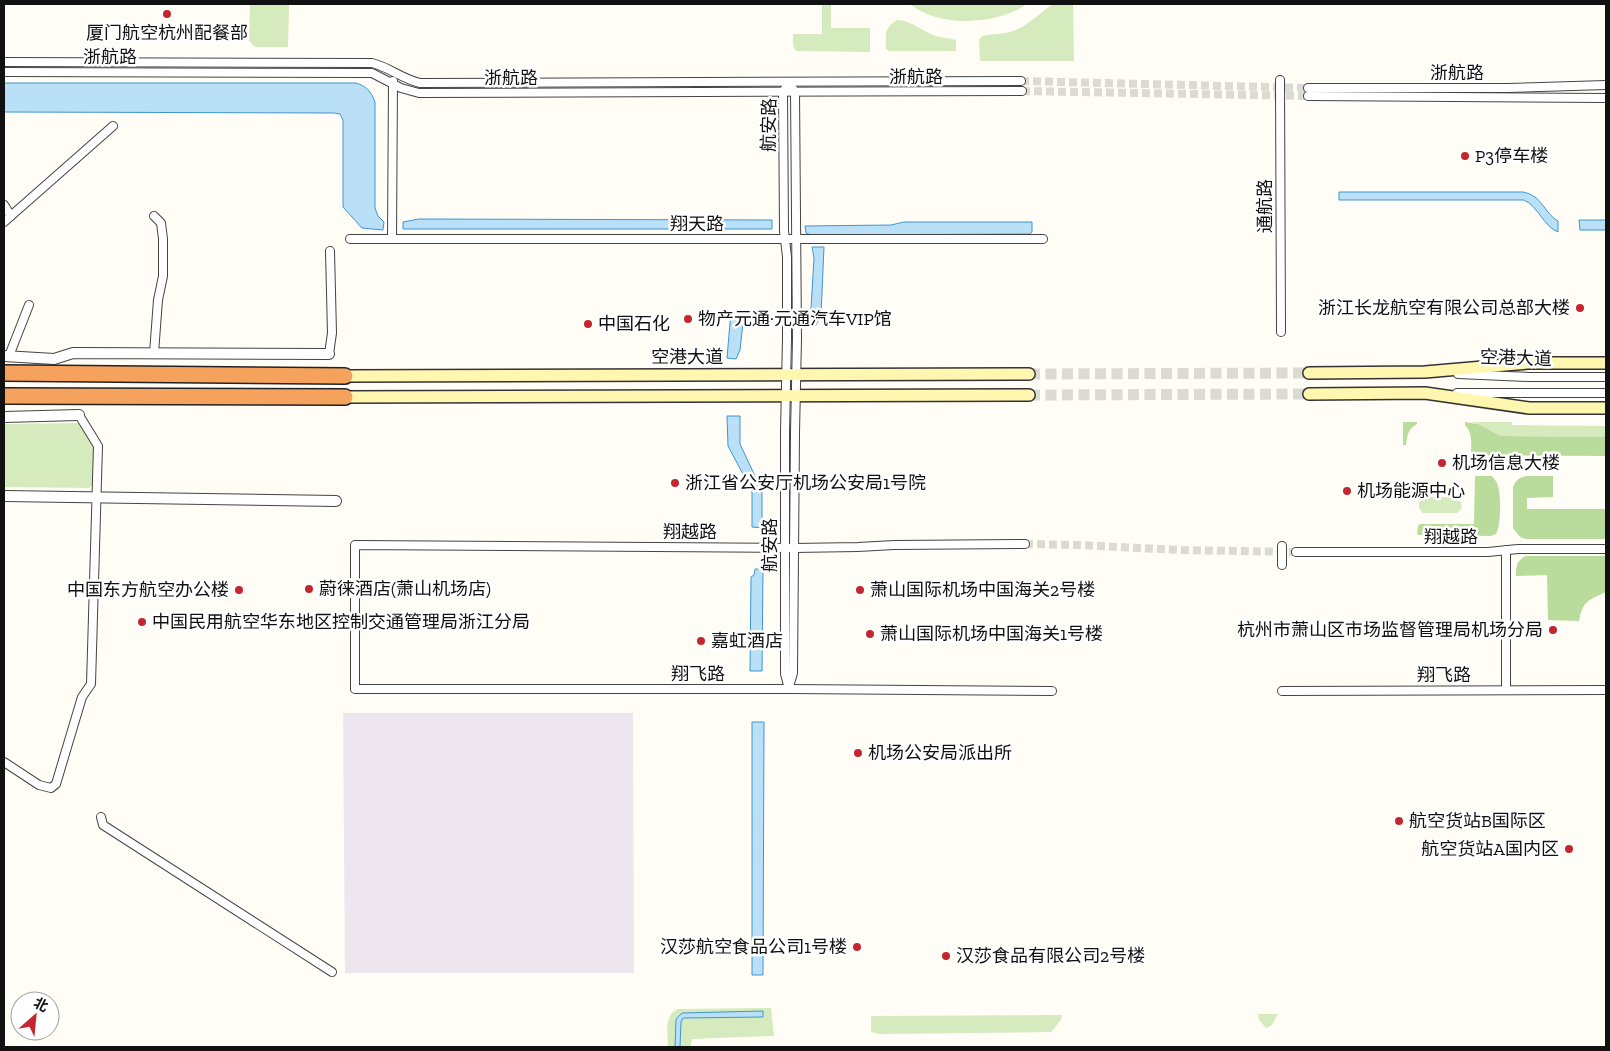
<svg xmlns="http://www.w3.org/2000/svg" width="1610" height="1051" font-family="'Zilla Slab','Noto Sans SC',serif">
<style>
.industrial{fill:#eee6ef}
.green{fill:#d5ebbd}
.forest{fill:#b9dc9c}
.water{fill:#b9e0f7;stroke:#3f96cf}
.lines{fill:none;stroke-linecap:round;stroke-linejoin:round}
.minor-tunnel{stroke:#dbdad3;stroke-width:8;stroke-dasharray:8 4;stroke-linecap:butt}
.secondary-tunnel{stroke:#dbdad3;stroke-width:11;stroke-dasharray:11 5.5;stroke-linecap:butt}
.minor-casing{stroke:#444;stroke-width:10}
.tertiary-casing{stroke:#444;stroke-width:12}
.secondary-casing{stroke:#333;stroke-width:14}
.motorway-casing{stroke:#222;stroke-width:18}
.minor{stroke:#fff;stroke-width:8}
.tertiary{stroke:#fff;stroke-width:10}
.secondary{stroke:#fff6b0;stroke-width:11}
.motorway{stroke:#f5a25d;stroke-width:15}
.poi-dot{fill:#c4262e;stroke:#fff;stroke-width:2}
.labels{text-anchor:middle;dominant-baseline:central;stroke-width:5;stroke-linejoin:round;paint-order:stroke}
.poi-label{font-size:18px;fill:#111;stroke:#fff;text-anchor:start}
.street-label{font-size:18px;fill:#111;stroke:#fff}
</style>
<rect width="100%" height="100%" fill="#fffdf5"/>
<path class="industrial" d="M343 713H633L634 973H345Z"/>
<g class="green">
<path d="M250 4H289L288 47H255L249 41Z"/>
<path d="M822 4H831V28H870V52L796 51 793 46V34H822Z"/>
<path d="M910 4H1027C999 25 938 28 910 4Z"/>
<path d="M1054 4H1073L1074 61H980L979 40 982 36C994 33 1006 35 1018 29 1031 23 1041 11 1054 4Z"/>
<path d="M897 20C911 20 923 32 936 36 942 38 949 38 956 40V51H889L886 49C886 34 884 28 897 20Z"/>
<path d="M1471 422H1512V425L1606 426V436L1600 437 1501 436 1478 424Z"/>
<path d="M78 423C100 446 95 455 94 484L89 488 4 487V424Z"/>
<path d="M1424 497H1457L1461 503 1462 508 1457 513H1423L1419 508V503Z"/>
<path d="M771 1008 774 1036 692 1039 691 1047H668C668 1034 663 1015 678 1009Z"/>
<path d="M1258 1014H1278L1271 1026 1266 1028 1259 1020Z"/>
<path d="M1062 1015 1061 1020 1051 1032 880 1034 871 1032V1016Z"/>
</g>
<g class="forest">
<path d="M1403 422H1417V424C1408 429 1407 435 1406 445H1403Z"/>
<path d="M1465 422 1478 424 1501 436 1600 437 1606 436V456L1471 455C1471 444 1473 433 1465 425Z"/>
<path d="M1475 476H1492C1495 480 1497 482 1498 486 1501 496 1501 526 1496 534L1491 536 1419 535 1417 534 1418 526 1420 524H1474Z"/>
<path d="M1527 476H1553V497L1527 498V509H1606V539H1526L1520 537 1513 528V487C1516 480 1519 477 1527 476Z"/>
<path d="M1526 556H1605L1606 558V592C1589 600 1583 600 1579 621L1548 620 1547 575 1516 576C1516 566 1517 560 1526 556Z"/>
</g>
<g class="water">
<path d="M4 83H356C366 86 371 91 375 102V208L378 216 384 222 383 230 362 228 343 207V120L340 114 334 113 4 112Z"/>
<path d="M1339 192H1523C1543 196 1543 212 1558 221V232C1543 226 1539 207 1524 200H1339Z"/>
<path d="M419 219 772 220V229H403V222Z"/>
<path d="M1579 220H1606V230H1580Z"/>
<path d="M904 222H1032V232L1030 234 811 235 806 233 805 226 891 225Z"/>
<path d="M812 247H824L821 315 816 325H807L808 312 811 308 814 258Z"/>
<path d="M731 311H767L766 323H743L740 350 736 359 727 358Z"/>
<path d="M727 416H740V444L762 491V528L752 527V491L728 446Z"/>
<path d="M755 569H763L762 671H750L751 577 754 575Z"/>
<path d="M752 722H764L763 975H752Z"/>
<path d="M763 1011V1017L683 1018 681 1022 680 1047H675L676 1019 682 1013Z"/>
</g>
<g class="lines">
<g class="minor-tunnel">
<path d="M1021 81 1308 88"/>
<path d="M1022 91 1308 96"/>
<path d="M1025 544 1079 545 1180 550 1296 552"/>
</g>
<g class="secondary-tunnel">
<path d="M1029 374 1309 373"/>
<path d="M1029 395 1309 394"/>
</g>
<defs>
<g id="minor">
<path d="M4 62 372 63C389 67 402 79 420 83L1021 81"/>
<path d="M4 72 372 73 401 88 419 93 1022 91"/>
<path d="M1280 80 1281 332"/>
<path d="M786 87 783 92 784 231 787 257V338L785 432V674L789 689"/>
<path d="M1308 88H1508L1606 85"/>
<path d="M1308 96 1606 98"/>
<path d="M4 205 11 216"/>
<path d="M154 216 161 223 163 239V276L158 300 154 353"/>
<path d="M4 222 113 126"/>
<path d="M350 239H1043"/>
<path d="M392 239 393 81"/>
<path d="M329 354 332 333 330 251"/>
<path d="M9 356 29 305"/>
<path d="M1458 374 1529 377H1606"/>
<path d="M1457 393H1606"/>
<path d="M1025 544 894 545 858 547 794 548 355 545V689H789L1052 691"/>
<path d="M1282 546V565"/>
<path d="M1296 552H1488L1518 549H1606"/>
<path d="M789 687 793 673 795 433 797 338 795 92 792 87"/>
<path d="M1506 690V550"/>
<path d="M1282 691 1606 690"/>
<path d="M4 762 39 785 51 788 56 784 82 697 91 684 98 446 79 415"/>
<path d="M101 817 103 825 332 972"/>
</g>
<g id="tertiary">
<path d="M4 356 54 359 73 353 329 354"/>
<path d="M4 417 79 415"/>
<path d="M4 496 336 501"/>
</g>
<g id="secondary">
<path d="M1309 373 1425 372 1528 363H1606"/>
<path d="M345 376 1029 374"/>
<path d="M1309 394 1425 393 1529 408H1606"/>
<path d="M345 397 1029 395"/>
</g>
<g id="motorway">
<path d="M4 373 345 376"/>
<path d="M4 396 345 397"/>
</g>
</defs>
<use href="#minor" class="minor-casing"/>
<use href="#tertiary" class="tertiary-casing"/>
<use href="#secondary" class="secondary-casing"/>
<use href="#motorway" class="motorway-casing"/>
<use href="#minor" class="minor"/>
<use href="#tertiary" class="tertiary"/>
<use href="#secondary" class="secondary"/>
<use href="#motorway" class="motorway"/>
</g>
<g class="poi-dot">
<circle cx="167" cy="14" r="5"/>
<circle cx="1465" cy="156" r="5"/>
<circle cx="1580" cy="308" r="5"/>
<circle cx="688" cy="319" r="5"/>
<circle cx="588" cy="324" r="5"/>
<circle cx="1442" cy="463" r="5"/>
<circle cx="675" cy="483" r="5"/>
<circle cx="1347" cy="491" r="5"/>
<circle cx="309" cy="589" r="5"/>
<circle cx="239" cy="590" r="5"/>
<circle cx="860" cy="590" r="5"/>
<circle cx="142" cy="622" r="5"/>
<circle cx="1553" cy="630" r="5"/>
<circle cx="870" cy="634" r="5"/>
<circle cx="701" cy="641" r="5"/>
<circle cx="858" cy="753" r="5"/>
<circle cx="1399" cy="821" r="5"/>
<circle cx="1569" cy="849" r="5"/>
<circle cx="857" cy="947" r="5"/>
<circle cx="946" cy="956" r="5"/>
</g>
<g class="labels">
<g class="poi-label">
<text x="167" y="33" text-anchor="middle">厦门航空杭州配餐部</text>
<text x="1475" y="156">P3停车楼</text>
<text x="1570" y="308" text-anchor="end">浙江长龙航空有限公司总部大楼</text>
<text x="698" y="319">物产元通·元通汽车VIP馆</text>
<text x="598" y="324">中国石化</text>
<text x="1452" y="463">机场信息大楼</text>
<text x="685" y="483">浙江省公安厅机场公安局1号院</text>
<text x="1357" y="491">机场能源中心</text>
<text x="319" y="589">蔚徕酒店(萧山机场店)</text>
<text x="229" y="590" text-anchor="end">中国东方航空办公楼</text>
<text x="870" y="590">萧山国际机场中国海关2号楼</text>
<text x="152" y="622">中国民用航空华东地区控制交通管理局浙江分局</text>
<text x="1543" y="630" text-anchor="end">杭州市萧山区市场监督管理局机场分局</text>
<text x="880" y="634">萧山国际机场中国海关1号楼</text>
<text x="711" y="641">嘉虹酒店</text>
<text x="868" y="753">机场公安局派出所</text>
<text x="1409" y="821">航空货站B国际区</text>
<text x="1559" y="849" text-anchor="end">航空货站A国内区</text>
<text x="847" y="947" text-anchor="end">汉莎航空食品公司1号楼</text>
<text x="956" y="956">汉莎食品有限公司2号楼</text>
</g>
<g class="street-label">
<text x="110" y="57">浙航路</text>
<text x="1457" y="73">浙航路</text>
<text x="916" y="77">浙航路</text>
<text x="511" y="78">浙航路</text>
<text transform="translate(769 125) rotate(-89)">航安路</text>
<text transform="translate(1265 206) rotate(-90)">通航路</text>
<text x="697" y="224">翔天路</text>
<text x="687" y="357">空港大道</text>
<text transform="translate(1516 358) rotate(2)">空港大道</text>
<text x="690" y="532">翔越路</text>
<text x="1451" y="537">翔越路</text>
<text transform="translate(770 545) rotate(-90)">航安路</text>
<text x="698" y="674">翔飞路</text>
<text x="1444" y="675">翔飞路</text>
</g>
</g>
<rect width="1610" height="1051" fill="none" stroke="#111111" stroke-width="10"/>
<g transform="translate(35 1016) rotate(27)"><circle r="24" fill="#ffffff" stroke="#a0a0a0"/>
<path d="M0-4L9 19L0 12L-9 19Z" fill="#c4262e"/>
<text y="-8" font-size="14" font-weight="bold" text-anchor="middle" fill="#111111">北</text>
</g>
</svg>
